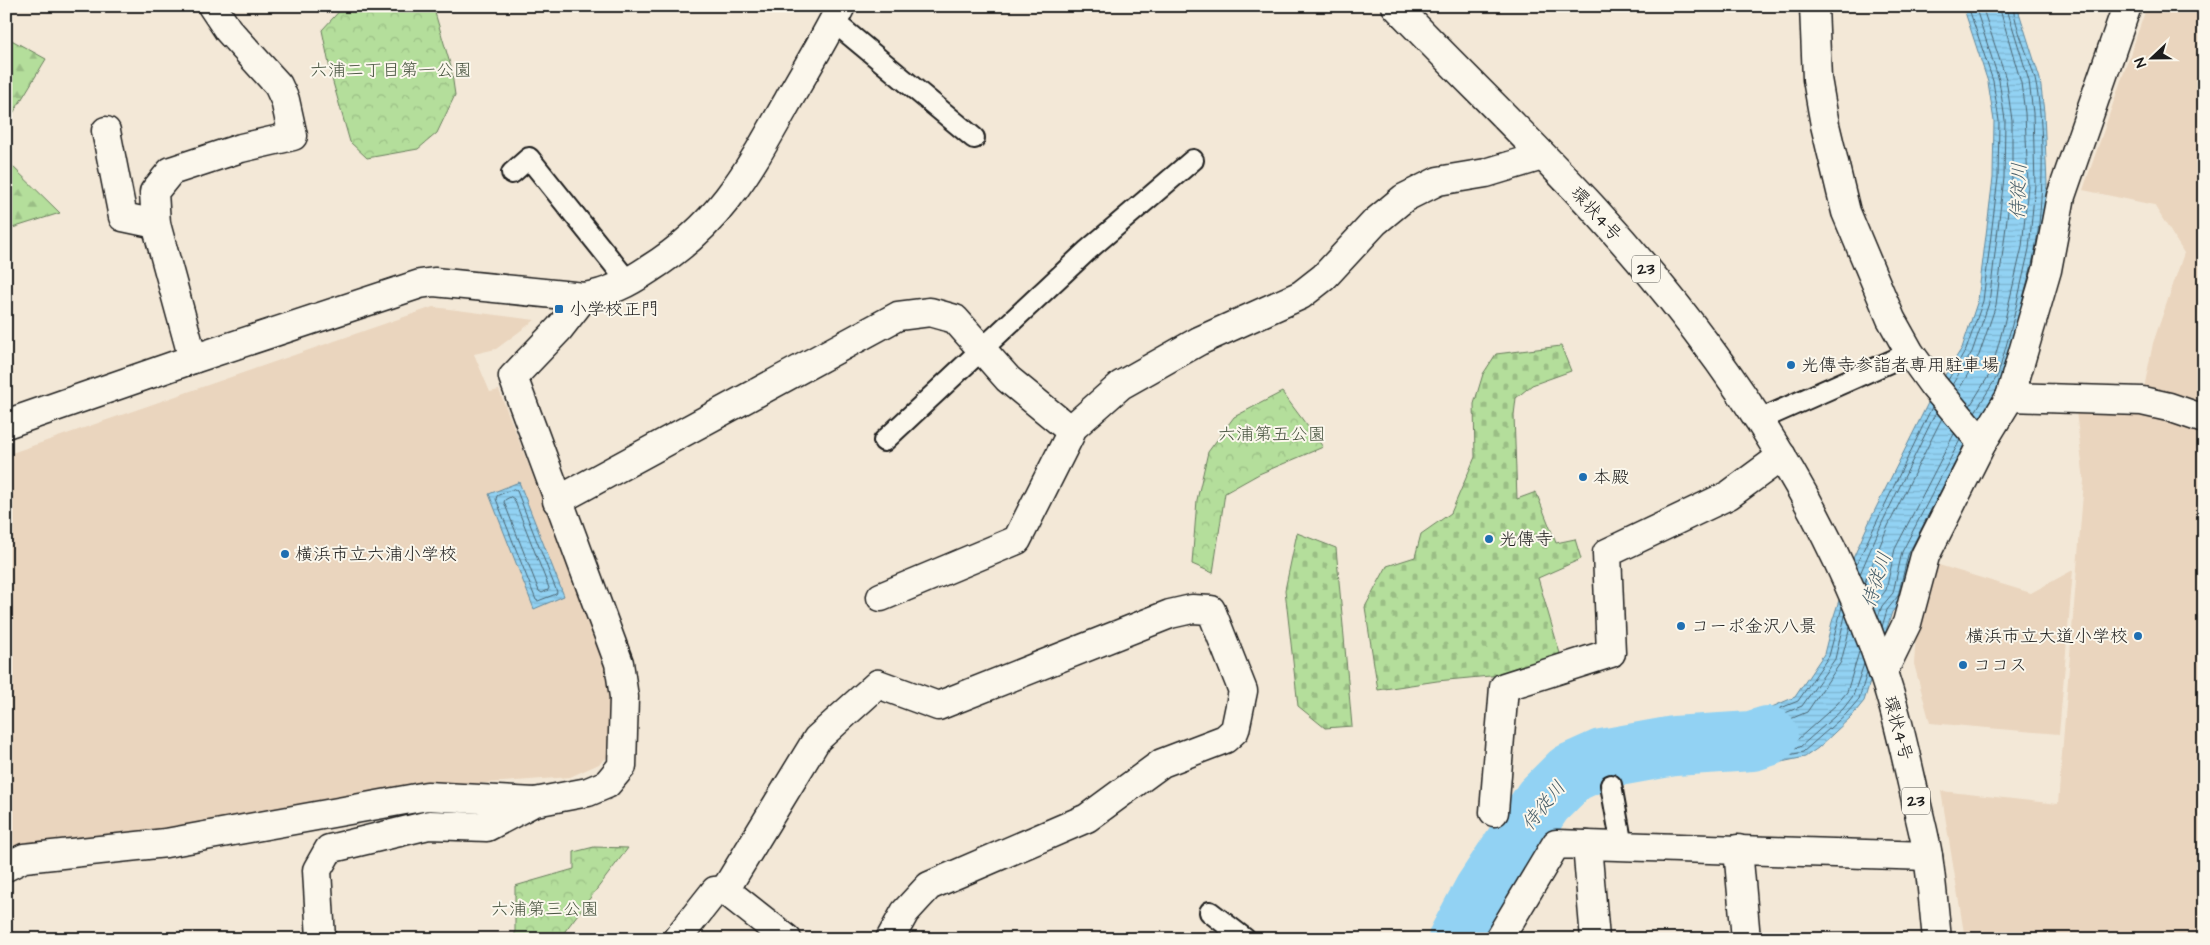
<svg xmlns="http://www.w3.org/2000/svg" width="2210" height="945" font-family="'Architects Daughter','Klee One',sans-serif">
<style>
.built{fill:#ead5be}
.forest{fill:url(#forest-firs);stroke:#687d5c}
.cemetery{fill:url(#cemetery-stones);stroke:#687d5c}
.park{fill:url(#park-crowns);stroke:#687d5c}
.water{fill:url(#water-rules);stroke:#63899d}
.lines{fill:none;stroke-linecap:round;stroke-linejoin:round}
.shore{stroke:#4b6572;stroke-width:1}
.river{stroke:#92d2f3;stroke-width:60}
.service-casing{stroke:#1c1c1c;stroke-width:24}
.minor-casing{stroke:#1c1c1c;stroke-width:31}
.primary-casing{stroke:#1c1c1c;stroke-width:31}
.service{stroke:#fbf7ec;stroke-width:20}
.minor{stroke:#fbf7ec;stroke-width:28}
.primary{stroke:#fbf7ec;stroke-width:28}
.poi-dot{fill:#1f6fb2;stroke:#fbf7ec;stroke-width:2}
.labels{text-anchor:middle;dominant-baseline:central;stroke-width:4;stroke-linejoin:round;paint-order:stroke}
.shield{fill:#fbf7ec;stroke:#5f5e5a;stroke-width:1}
.shield-label{font-size:16px;font-weight:bold;fill:#1c1c1c}
.park-label{font-size:18px;fill:#4a5642;stroke:#fbf7ec}
.street-label{font-size:18px;fill:#1c1c1c;stroke:#fbf7ec}
.poi-label{font-size:18px;fill:#1c1c1c;stroke:#fbf7ec;text-anchor:start}
.water-label{font-size:19px;font-style:italic;fill:#455c67;stroke:#fbf7ec}
</style>
<defs>
<pattern id="forest-firs" width="22" height="20" patternUnits="userSpaceOnUse" patternTransform="scale(1.25)"><rect width="22" height="20" fill="#b4de9b"/><path d="M5 1l3.5 6h-7zM16 11l3.5 6h-7z" fill="#9abe85"/></pattern>
<pattern id="cemetery-stones" width="16" height="16" patternUnits="userSpaceOnUse" patternTransform="scale(1.25)"><rect width="16" height="16" fill="#b4de9b"/><path d="M2 7V4a2 2 0 0 1 4 0v3zM10 15v-3a2 2 0 0 1 4 0v3z" fill="#9abe85"/></pattern>
<pattern id="park-crowns" width="20" height="18" patternUnits="userSpaceOnUse" patternTransform="scale(1.25)"><rect width="20" height="18" fill="#b4de9b"/><path d="M2 6a3 3 0 1 1 6 0M12 15a3 3 0 1 1 6 0" fill="none" stroke="#9abe85"/></pattern>
<pattern id="water-rules" width="6" height="5" patternUnits="userSpaceOnUse" patternTransform="scale(1.25)"><rect width="6" height="5" fill="#92d2f3"/><path d="M0 2.5h6" fill="none" stroke="#7db4d0"/></pattern>
</defs>
<rect width="100%" height="100%" fill="#f3e8d7"/>
<filter id="ink" filterUnits="userSpaceOnUse"><feTurbulence type="fractalNoise" baseFrequency=".02" numOctaves="2"/><feDisplacementMap in="SourceGraphic" scale="10" xChannelSelector="R" yChannelSelector="G"/><feConvolveMatrix kernelMatrix="1 2 1 2 8 2 1 2 1" color-interpolation-filters="sRGB"/></filter>
<g filter="url(#ink)">
<g class="built">
<path d="M2147 6H2204V408L2144 388 2153 343 2184 253 2154 205 2083 190Z"/>
<path d="M433 307 535 320 496 349 474 354 490 392 499 390 603 653 611 688 609 756 599 764 570 777 417 788 6 857V455Z"/>
<path d="M2076 411 2143 412 2204 430V939H1965L1941 791 2058 804 2084 481Z"/>
<path d="M1932 563 2031 593 2073 570 2059 734 1930 723 1914 664 1917 618Z"/>
</g>
<g class="forest">
<path d="M6 37 46 59 6 125Z"/>
<path d="M6 160 60 213 6 230Z"/>
</g>
<g class="cemetery">
<path d="M1561 346 1571 371 1532 385 1516 398 1514 415 1517 499 1536 492 1556 543 1575 539 1581 559 1538 578 1561 657 1501 675 1437 681 1378 690 1365 607 1387 566 1415 557 1421 534 1451 513 1475 457 1474 404 1483 374 1496 354Z"/>
<path d="M1297 533 1336 548 1352 726 1325 728 1298 706 1285 590Z"/>
</g>
<g class="park">
<path d="M344 6H433L451 67 455 95 437 133 418 149 367 158 350 142 332 79 322 30Z"/>
<path d="M1282 392 1323 447 1259 474 1225 493 1213 573 1192 564 1197 500 1208 452 1234 417Z"/>
<path d="M594 847 628 848 559 939H515V886L574 869V852Z"/>
</g>
<g class="water">
<path d="M1963 6H2017L2040 79 2044 112 2047 185 2040 251 2008 380 1903 599 1892 612 1864 701 1851 717 1818 748 1805 757 1767 765 1689 771 1686 719 1758 713 1795 697 1824 654 1832 622 1851 563 1871 518 1930 399 1962 348 1978 300 1993 178 1994 121 1988 82Z"/>
<path d="M519 482 564 596 534 609 489 494Z"/>
</g>
<g class="lines">
<g class="shore">
<path d="M2013 6C2015 28 2029 56 2035 79 2045 124 2044 205 2035 250 2032 268 2026 285 2022 302"/>
<path d="M1948 380 1966 350 1983 301 1998 178 1999 121 1993 81 1968 6"/>
<path d="M1952 385 1972 352 1989 303 2004 178 2005 120 1999 80 1975 6"/>
<path d="M1958 391 1979 355 1996 305 2012 179V120L2006 79 1982 6"/>
<path d="M1970 406 1991 372 2004 324 2022 247 2028 185 2025 113 2021 83 1999 6"/>
<path d="M1975 412 1998 375 2012 325 2029 249 2035 185 2033 113 2029 81 2006 6"/>
<path d="M514 489 517 491 557 592 556 594 538 601 536 600 496 499 497 496Z"/>
<path d="M511 497 514 499 549 588 548 590 542 593 539 591 504 502 505 500Z"/>
<path d="M1856 565 1932 407"/>
<path d="M1860 574 1882 523 1936 412"/>
<path d="M1864 584 1888 526 1942 418"/>
<path d="M1874 606 1886 590 1895 549 1954 434"/>
<path d="M1842 607 1829 656 1798 701 1759 717 1693 723 1694 764 1766 760 1803 752 1847 713 1859 699 1867 673"/>
<path d="M1845 616 1835 659 1802 706 1761 723 1700 729V757L1765 754 1800 747 1843 709 1853 696 1864 664"/>
<path d="M1878 617 1882 606 1893 593 1902 552 1960 440"/>
<path d="M1850 627 1841 662 1807 712 1762 731 1708 736 1707 749 1764 746 1797 740 1837 704 1847 692 1859 652"/>
<path d="M1882 627 1887 610 1898 596 1908 555 1964 445"/>
</g>
<path class="river" d="M1458 939 1483 892 1543 801 1571 773 1602 759 1674 746 1752 741 1768 736"/>
<defs>
<g id="service">
<path d="M833 21 974 138"/>
<path d="M512 173 529 158 629 283"/>
<path d="M1759 420 1910 353"/>
<path d="M884 441 1088 250 1193 160"/>
<path d="M1611 785 1622 846"/>
<path d="M1210 912 1245 939"/>
</g>
<g id="minor">
<path d="M1814 6 1817 79 1825 125 1846 212 1891 319 1910 353 1933 385 1982 443"/>
<path d="M106 131 123 217 156 224"/>
<path d="M193 359 156 224 154 192 171 171 241 148 293 136 285 100 278 85 228 30 212 6"/>
<path d="M2010 397 2142 401 2169 407 2204 419"/>
<path d="M6 424 193 359 420 284 434 282 584 297C609 293 628 283 649 269 721 224 749 170 789 99 807 68 825 38 841 6"/>
<path d="M557 501 898 316 930 312 955 319 1008 379 1070 430 1121 385 1199 341 1301 295 1324 277 1375 222 1404 198 1438 181 1486 173 1542 156"/>
<path d="M881 597 1017 540 1070 435V430"/>
<path d="M1883 672 1907 623 1925 556 1982 443 2010 397 2047 270 2061 196 2127 6"/>
<path d="M1494 812 1504 687 1611 653 1607 553 1729 495 1782 456"/>
<path d="M1587 845 1595 939"/>
<path d="M1738 849 1746 939"/>
<path d="M6 867 24 858 166 843 427 796 535 802 588 792 607 784 622 766 624 697 619 663 513 377 559 329 584 297"/>
<path d="M321 939 317 870 329 849 429 825 487 827 534 802"/>
<path d="M677 939 715 891 725 890"/>
<path d="M787 939 725 890 817 739 878 684 938 706 1170 614 1192 609 1211 610 1243 691 1235 730 1225 739 1162 763 1087 818 929 886 905 912 890 939"/>
<path d="M1499 939 1556 844 1928 856"/>
</g>
<path id="primary" d="M1396 6C1461 74 1530 140 1594 209 1716 342 1822 495 1881 667 1896 709 1905 753 1915 796 1919 816 1925 836 1928 856 1932 883 1934 911 1937 939"/>
</defs>
<use href="#service" class="service-casing"/>
<use href="#minor" class="minor-casing"/>
<use href="#primary" class="primary-casing"/>
<use href="#service" class="service"/>
<use href="#minor" class="minor"/>
<use href="#primary" class="primary"/>
</g>
</g>
<g class="poi-dot">
<rect x="554" y="304" width="10" height="10" rx="2.5"/>
<circle cx="1791" cy="365" r="5"/>
<circle cx="1583" cy="477" r="5"/>
<circle cx="1489" cy="539" r="5"/>
<circle cx="285" cy="554" r="5"/>
<circle cx="1681" cy="626" r="5"/>
<circle cx="2138" cy="636" r="5"/>
<circle cx="1963" cy="665" r="5"/>
</g>
<g class="labels">
<g class="shield">
<rect x="1632" y="255.5" width="28" height="27" rx="4"/>
<rect x="1902" y="787.5" width="28" height="27" rx="4"/>
</g>
<g class="shield-label">
<text x="1646" y="269">23</text>
<text x="1916" y="801">23</text>
</g>
<g class="park-label">
<text x="391" y="70">六浦二丁目第一公園</text>
<text x="1272" y="434">六浦第五公園</text>
<text x="545" y="909">六浦第三公園</text>
</g>
<g class="street-label">
<text transform="translate(1596 214) rotate(48)">環状4号</text>
<text transform="translate(1898 728) rotate(75)">環状4号</text>
</g>
<g class="poi-label">
<text x="569" y="309">小学校正門</text>
<text x="1801" y="365">光傳寺参詣者専用駐車場</text>
<text x="1593" y="477">本殿</text>
<text x="1499" y="539">光傳寺</text>
<text x="295" y="554">横浜市立六浦小学校</text>
<text x="1691" y="626">コーポ金沢八景</text>
<text x="2128" y="636" text-anchor="end">横浜市立大道小学校</text>
<text x="1973" y="665">ココス</text>
</g>
<g class="water-label">
<text transform="translate(2019 191) rotate(-88)">侍従川</text>
<text transform="translate(1877 580) rotate(-72)">侍従川</text>
<text transform="translate(1544 806) rotate(-51)">侍従川</text>
</g>
</g>
<rect width="2210" height="945" fill="none" stroke="#fbf7ec" stroke-width="25"/>
<rect x="12" y="12" width="2185" height="920" fill="none" stroke="#1c1c1c" stroke-width="2" filter="url(#ink)"/>
<g transform="translate(2152 58) rotate(248)" stroke="#fbf7ec" stroke-width="4" paint-order="stroke">
<path d="M0-4L9 19L0 12L-9 19Z" fill="#1c1c1c"/>
<text y="-8" font-size="14" font-weight="bold" text-anchor="middle" fill="#1c1c1c">N</text>
</g>
</svg>
